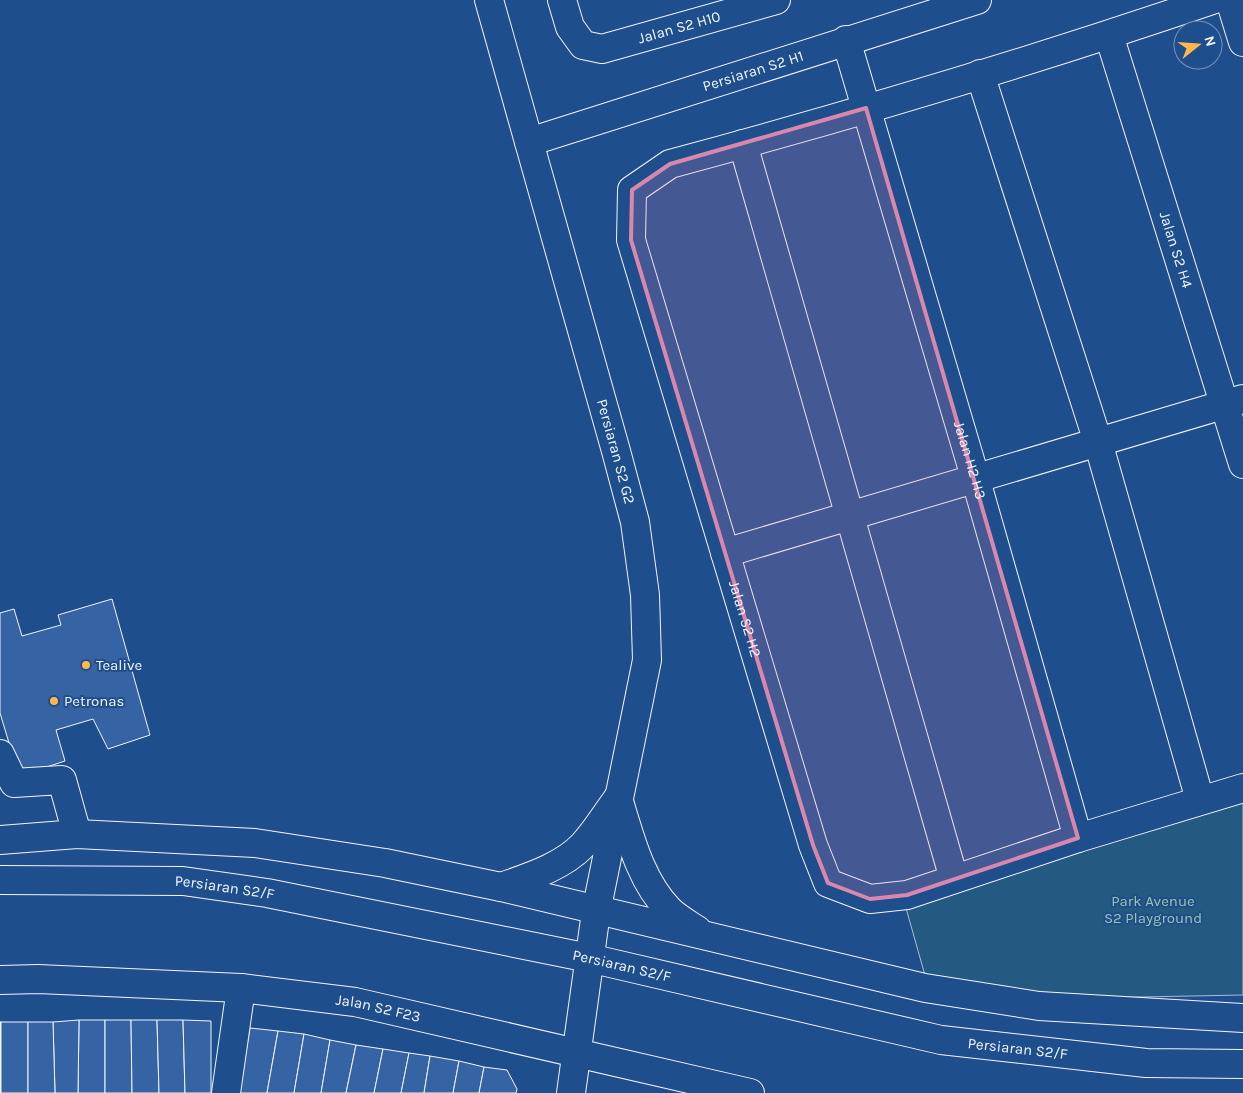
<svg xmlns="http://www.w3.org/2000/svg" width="1243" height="1093" font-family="Karla,sans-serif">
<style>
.green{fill:#245a82;stroke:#a8bbd7}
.building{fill:#3563a3;stroke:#f2f6ff}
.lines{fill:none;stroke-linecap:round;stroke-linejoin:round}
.minor-casing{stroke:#f2f6ff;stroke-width:30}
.major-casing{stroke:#f2f6ff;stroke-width:30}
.minor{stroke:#1f4e8c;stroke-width:28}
.major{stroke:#1f4e8c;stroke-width:28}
.marked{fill:#da87ad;fill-opacity:0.2;stroke:#da87ad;stroke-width:4;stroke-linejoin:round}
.poi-dot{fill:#ffb74d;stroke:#1f4e8c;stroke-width:2}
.labels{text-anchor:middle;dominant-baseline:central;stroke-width:4;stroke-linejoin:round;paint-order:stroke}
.street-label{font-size:15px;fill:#f2f6ff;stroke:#1f4e8c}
.poi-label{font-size:15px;fill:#f2f6ff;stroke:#1f4e8c;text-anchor:start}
.park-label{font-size:15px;fill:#97c8a6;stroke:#1f4e8c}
</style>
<rect width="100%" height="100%" fill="#1f4e8c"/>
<path class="green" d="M1243 790V995L1037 999 926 979 904 901Z"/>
<g class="building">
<path d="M112 599 150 735 108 749 93 719 56 730 65 761 19 776 0 713V613L14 609 22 636 61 625 58 615Z"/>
<path d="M79 1020H105V1093H78Z"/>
<path d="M79 1020 78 1093H55L53 1022Z"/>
<path d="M105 1020H131L132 1093H105Z"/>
<path d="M131 1020H157L159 1093H132Z"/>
<path d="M157 1020H183L185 1093H159Z"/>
<path d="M183 1020 211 1021V1093H185Z"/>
<rect x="0" y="1022" width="1" height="71"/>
<rect x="1" y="1022" width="27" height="71"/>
<path d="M28 1022H53L55 1093H28Z"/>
<path d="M250 1028 278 1031 267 1093H239Z"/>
<path d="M278 1031 304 1034 294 1093H267Z"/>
<path d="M304 1034 330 1040 321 1093H294Z"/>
<path d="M330 1040 356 1045 346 1093H321Z"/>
<path d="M356 1045 383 1049 374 1093H346Z"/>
<path d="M383 1049 409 1053 401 1093H374Z"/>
<path d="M409 1053 430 1056 424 1093H401Z"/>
<path d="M430 1056 459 1061 453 1093H424Z"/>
<path d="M459 1061 484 1067 479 1093H453Z"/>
<path d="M484 1067 507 1070 517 1089 516 1093H479Z"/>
</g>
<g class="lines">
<defs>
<g id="minor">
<path id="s1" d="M489 0 616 451 635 522 645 595 647 660 596 912 571 1093"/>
<path id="s2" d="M562 0 570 27 583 45 602 49 776 0"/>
<path id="s3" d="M1212 0C1033 61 852 115 670 164L632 190 631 240 813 845 828 883 870 899 907 895 1078 838 1243 788"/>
<path d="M1230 0 1243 42"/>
<path id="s4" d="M1109 35 1243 464"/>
<path id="s5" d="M846 40 975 477 1078 838"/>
<path d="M980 74 1098 442 1200 800"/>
<path id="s6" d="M529 142 977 0"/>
<path d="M743 144 954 879"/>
<path d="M725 553 1243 399"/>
<path d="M0 754 14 783 62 780 77 834"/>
<path id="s7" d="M0 980 38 979 241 988 355 1002 750 1093"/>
<path d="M226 1093 241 988"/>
</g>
<g id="major">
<path d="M618 798C630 837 640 880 669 910 677 918 688 924 697 930"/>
<path d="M0 840 77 834 255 843 385 863 501 887 925 988 1039 1006 1243 1018"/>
<path id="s8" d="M0 880 183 881 267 893 589 958 941 1040 1146 1063 1243 1064"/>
<path d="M501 887C529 877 562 867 583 845 596 831 606 814 618 798"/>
</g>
</defs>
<use href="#minor" class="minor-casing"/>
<use href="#major" class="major-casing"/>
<use href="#minor" class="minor"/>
<use href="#major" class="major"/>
</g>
<path class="marked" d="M866 108 1078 838 907 895 870 899 828 883 813 845 631 240 632 190 670 164Z"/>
<g class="poi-dot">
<circle cx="86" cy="665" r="5"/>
<circle cx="54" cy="701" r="5"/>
</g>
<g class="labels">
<g class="street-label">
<text stroke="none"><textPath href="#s2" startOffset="150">Jalan S2 H10</textPath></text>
<text stroke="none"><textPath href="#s6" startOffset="235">Persiaran S2 H1</textPath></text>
<text stroke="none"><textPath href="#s4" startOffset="225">Jalan S2 H4</textPath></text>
<text stroke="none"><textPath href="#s1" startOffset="469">Persiaran S2 G2</textPath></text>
<text stroke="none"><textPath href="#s5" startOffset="438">Jalan H2 H3</textPath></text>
<text stroke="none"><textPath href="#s3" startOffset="1058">Jalan S2 H2</textPath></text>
<text stroke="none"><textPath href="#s8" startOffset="225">Persiaran S2/F</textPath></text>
<text stroke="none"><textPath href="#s8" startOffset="630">Persiaran S2/F</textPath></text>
<text stroke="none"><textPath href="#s7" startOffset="380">Jalan S2 F23</textPath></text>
<text stroke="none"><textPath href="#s8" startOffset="1035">Persiaran S2/F</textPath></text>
</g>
<g class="poi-label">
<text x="96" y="665">Tealive</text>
<text x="64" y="701">Petronas</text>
</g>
<g class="park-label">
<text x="1153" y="901">Park Avenue<tspan x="1153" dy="17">S2 Playground</tspan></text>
</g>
</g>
<g transform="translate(1198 45) rotate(73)"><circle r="24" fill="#1f4e8c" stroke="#7391ba"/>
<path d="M0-4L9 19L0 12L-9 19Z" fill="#ffb74d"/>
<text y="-8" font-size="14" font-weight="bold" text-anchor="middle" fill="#f2f6ff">N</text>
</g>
</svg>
